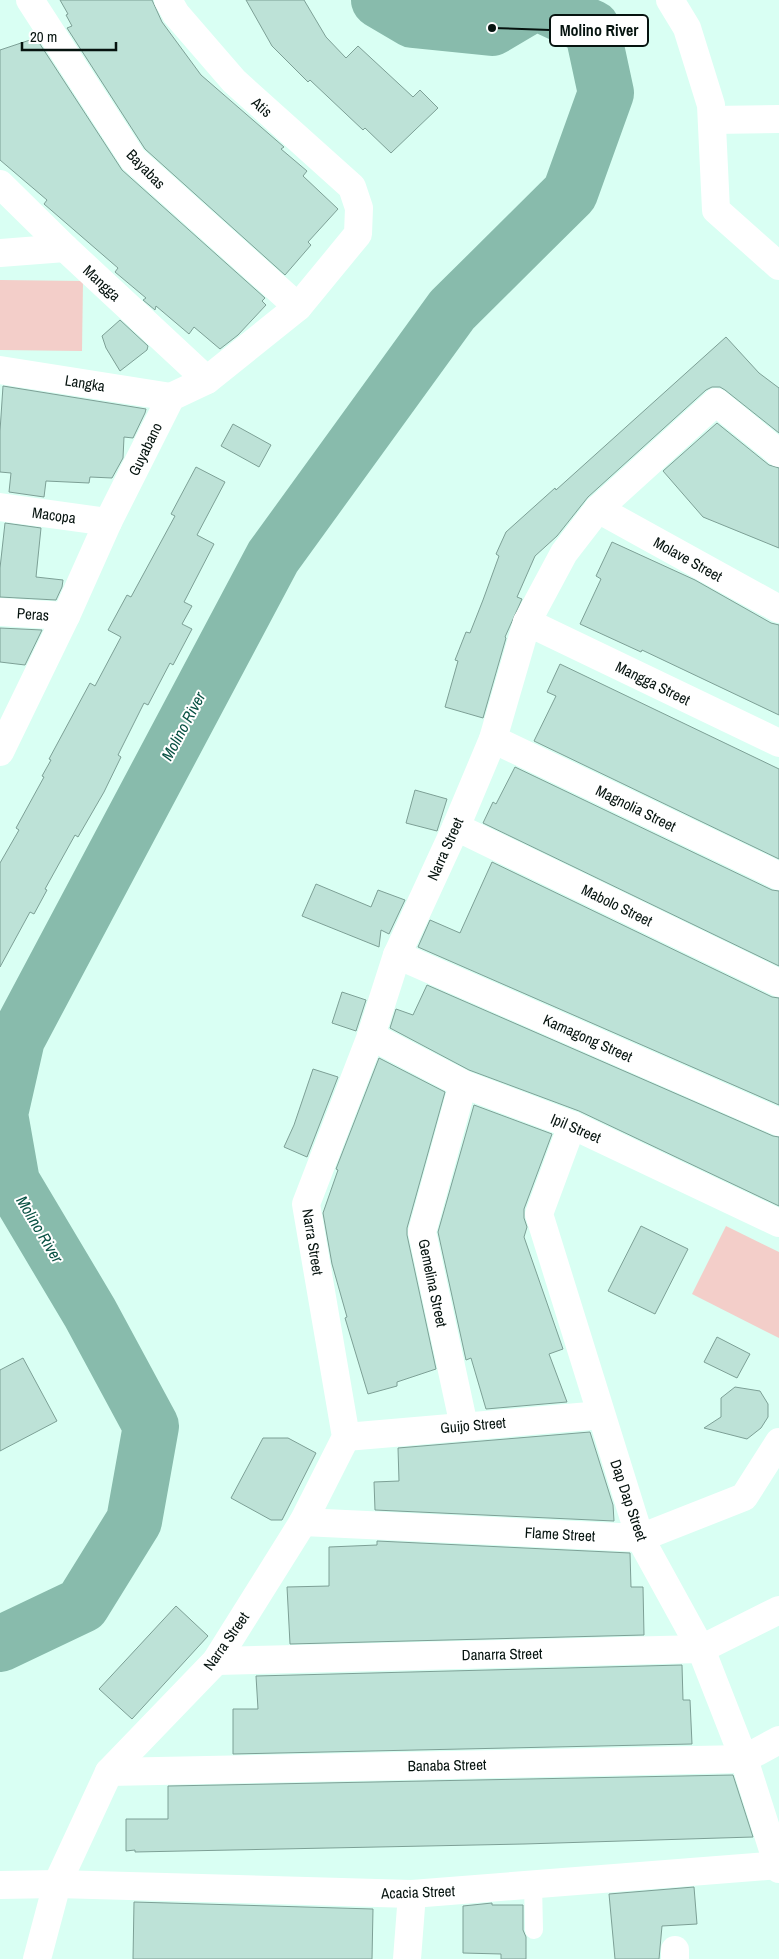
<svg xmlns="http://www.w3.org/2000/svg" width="779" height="1959" font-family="'Archivo Narrow',sans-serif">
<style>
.green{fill:#f3cec9}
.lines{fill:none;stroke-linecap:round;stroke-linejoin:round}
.river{stroke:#88bbac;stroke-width:56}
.building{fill:#bde2d7;stroke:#7da096}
.service{stroke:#fff;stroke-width:18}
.minor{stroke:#fff;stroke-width:28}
.labels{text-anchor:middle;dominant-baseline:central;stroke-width:4;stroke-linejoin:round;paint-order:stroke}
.street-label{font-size:15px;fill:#06130f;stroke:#fff}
.water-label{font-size:16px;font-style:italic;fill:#095143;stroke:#fff}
.leader{fill:none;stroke:#06130f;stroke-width:2}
.callout-dot{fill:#06130f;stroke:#fff;stroke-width:2}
.callout{fill:#fff;stroke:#06130f;stroke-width:2}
.callout-label{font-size:16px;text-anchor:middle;font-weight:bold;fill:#06130f}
</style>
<rect width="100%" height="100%" fill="#d9fff3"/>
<g class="green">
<path d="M0 280 83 281 82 351 0 350Z"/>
<path d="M726 1226 779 1252V1338L692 1294Z"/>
</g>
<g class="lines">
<path class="river" d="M0 1644 82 1605 134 1521 151 1426 90 1313 12 1182 0 1114 17 1039 273 557 452 310 570 193 606 93 592 28 536 2 492 28 413 20 379 0"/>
</g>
<g class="building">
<path d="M60 0H152L162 22 201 75 284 147 281 149 307 171 303 176 338 209 308 242 311 245 285 275 145 149 67 28 72 26 66 15 68 14Z"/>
<path d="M246 0H304L326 37 346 58 358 46 413 97 420 90 438 108 391 153 365 128 363 130 310 80 308 82 272 46Z"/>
<path d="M36 38 122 170 265 298 262 301 266 305 238 335 220 349 194 327 189 334 156 306 155 310 143 300 146 298 115 272 118 268 44 204 47 200 0 160V50Z"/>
<path d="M120 320 148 346 147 350 120 371 106 348 102 336Z"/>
<path d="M726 337 759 373 779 388V433L725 390 720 387H712L706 390 588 497 557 536 535 556 517 597 522 599 505 637 506 638 483 718 445 707 458 661 455 660 466 632 470 633 483 600 499 556 496 554 506 532 555 488 556 490Z"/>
<path d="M3 386 146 409 145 413 133 438 124 437 123 458 112 478 90 477 89 483 46 481 44 497 9 492 11 473 0 472V431Z"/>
<path d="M717 423 769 465 779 468V548L703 517 663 471Z"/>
<path d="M233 424 271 445 259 467 221 446Z"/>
<path d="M196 467 225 482 197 535 214 544 184 602 192 606 182 624 192 629 173 665 170 663 148 705 144 703 118 755 121 757 104 792 78 837 75 835 45 889 47 890 34 914 30 912 0 967V863L19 830 16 828 44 777 42 776 51 760 49 759 90 683 95 686 121 637 108 630 127 595 131 597 175 516 171 514Z"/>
<path d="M5 523 41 528 36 577 63 580 62 587 56 600 0 597V568Z"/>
<path d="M612 542 695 580 771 623 779 625V715L642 650 641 652 580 624 601 579 596 576Z"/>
<path d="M0 628 42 630 25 665 0 662Z"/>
<path d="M560 664 779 769V859L534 741 556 696 547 692Z"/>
<path d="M515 767 772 890 779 891V966L483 823 493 802 496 804Z"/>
<path d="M415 790 447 799 437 831 406 823Z"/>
<path d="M492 862 772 997 779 998V1105L418 947 430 920 460 933Z"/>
<path d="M316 884 371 907 378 890 405 900 389 934 381 930 379 947 302 916Z"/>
<path d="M427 985 773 1136 779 1137V1206L579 1111 469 1070 390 1028 396 1009 413 1015Z"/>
<path d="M342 992 366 1000 356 1031 332 1023Z"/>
<path d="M379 1058 445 1092 407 1228V1235L436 1369 397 1382V1386L368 1394 345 1318 347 1317 332 1264 323 1213 338 1170 336 1169Z"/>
<path d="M313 1069 338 1077 307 1157 284 1147 294 1125Z"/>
<path d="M474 1105 552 1134 524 1209V1218L527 1227 524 1237 563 1349 549 1354 567 1402 486 1409 471 1358 466 1360 438 1232Z"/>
<path d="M641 1226 688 1249 655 1314 608 1291Z"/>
<path d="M717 1337 750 1354 737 1378 704 1362Z"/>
<path d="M23 1358 57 1421 0 1451V1370Z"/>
<path d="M735 1387 760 1391 768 1404V1417L761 1428 747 1439 704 1428 721 1417V1398Z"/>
<path d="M590 1432 613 1505 614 1521 375 1510 374 1482 399 1481 398 1448Z"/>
<path d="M263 1438H288L316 1453 282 1520H271L231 1498Z"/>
<path d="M377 1541 630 1553 631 1587H643L644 1635 290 1644 287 1587 329 1586V1547L377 1545Z"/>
<path d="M176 1606 208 1636 132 1719 99 1689Z"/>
<path d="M682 1665 683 1700H690L692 1744 233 1754V1709H258L256 1676Z"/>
<path d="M733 1775 753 1837 524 1844 135 1852V1850L126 1851V1819H168V1786Z"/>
<path d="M694 1887 697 1924 662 1926 659 1959H615L609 1894Z"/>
<path d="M134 1902 373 1909 372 1959H133Z"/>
<path d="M492 1903V1905H523V1930L526 1937V1959H501V1954L463 1953V1906Z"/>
</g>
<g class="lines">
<path class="service" d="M533 1884 534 1930"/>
<g class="minor">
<path d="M30 0 133 159 298 307"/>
<path d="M670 0 687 28 711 105 716 210 779 266"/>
<path d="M712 120 779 119"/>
<path d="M0 184 65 248 207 380"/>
<path d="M0 253 65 248"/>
<path d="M0 370 171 397"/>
<path d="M0 507 108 522"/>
<path d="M598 509 779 609"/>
<path d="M0 612 66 616"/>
<path d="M527 622 779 743"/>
<path d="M493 739 779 876"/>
<path d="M0 752 66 616 108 522 171 397 207 380 298 307 358 234 359 208 352 187 234 81 176 14 168 0"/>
<path d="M456 827 779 983"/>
<path d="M397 955 779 1122"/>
<path d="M371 1036 463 1084 572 1125 779 1223"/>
<path d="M463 1084 422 1232 464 1426"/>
<path d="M572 1125 539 1214 640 1538 701 1649 744 1759 779 1869"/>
<path d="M346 1437 601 1415"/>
<path d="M303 1522 640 1538 744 1497 779 1442"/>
<path d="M216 1661 701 1649 779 1610"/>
<path d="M109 1772 744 1759 779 1740"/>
<path d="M0 1885 57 1884 412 1894 779 1865"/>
<path d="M37 1959 57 1884 109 1772 216 1661 303 1522 346 1437 306 1204 371 1036 397 955 456 827 493 739 527 622 564 553 598 509 716 402 779 453"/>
<path d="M407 1959 412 1894"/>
<path d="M675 1959V1950"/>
</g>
</g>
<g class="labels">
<g class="street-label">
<text transform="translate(262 107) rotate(42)">Atis</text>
<text transform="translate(146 169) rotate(46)">Bayabas</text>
<text transform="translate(102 283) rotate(43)">Mangga</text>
<text transform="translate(85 383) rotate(9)">Langka</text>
<text transform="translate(145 449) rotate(-64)">Guyabano</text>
<text transform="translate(54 515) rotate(8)">Macopa</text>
<text transform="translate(688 559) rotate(29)">Molave Street</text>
<text transform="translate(33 614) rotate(4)">Peras</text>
<text transform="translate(653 683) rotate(26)">Mangga Street</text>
<text transform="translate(636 808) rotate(26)">Magnolia Street</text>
<text transform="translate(445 849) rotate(-66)">Narra Street</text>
<text transform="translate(617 905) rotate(26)">Mabolo Street</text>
<text transform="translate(588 1038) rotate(24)">Kamagong Street</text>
<text transform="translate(576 1128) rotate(23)">Ipil Street</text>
<text transform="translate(313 1242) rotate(81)">Narra Street</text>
<text transform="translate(433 1283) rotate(78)">Gemelina Street</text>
<text transform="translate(473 1425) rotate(-5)">Guijo Street</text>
<text transform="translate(629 1500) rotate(71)">Dap Dap Street</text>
<text transform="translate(560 1534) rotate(3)">Flame Street</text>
<text transform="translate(226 1641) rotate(-55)">Narra Street</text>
<text transform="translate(502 1654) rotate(-1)">Danarra Street</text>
<text transform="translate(447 1765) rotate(-1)">Banaba Street</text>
<text transform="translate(418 1892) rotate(-2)">Acacia Street</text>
</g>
<g class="water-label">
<text transform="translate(183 726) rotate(-62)">Molino River</text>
<text transform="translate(40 1229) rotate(59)">Molino River</text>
</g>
</g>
<path class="leader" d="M492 28L550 30"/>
<circle class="callout-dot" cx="492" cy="28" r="5"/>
<rect class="callout" x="550" y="15" width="98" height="31" rx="5"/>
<g class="callout-label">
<text x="599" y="36">Molino River</text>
</g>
<path d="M22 42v8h94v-8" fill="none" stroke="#06130f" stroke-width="2.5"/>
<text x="30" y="42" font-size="15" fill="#06130f" stroke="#ffffff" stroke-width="4" paint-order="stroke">20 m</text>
</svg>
